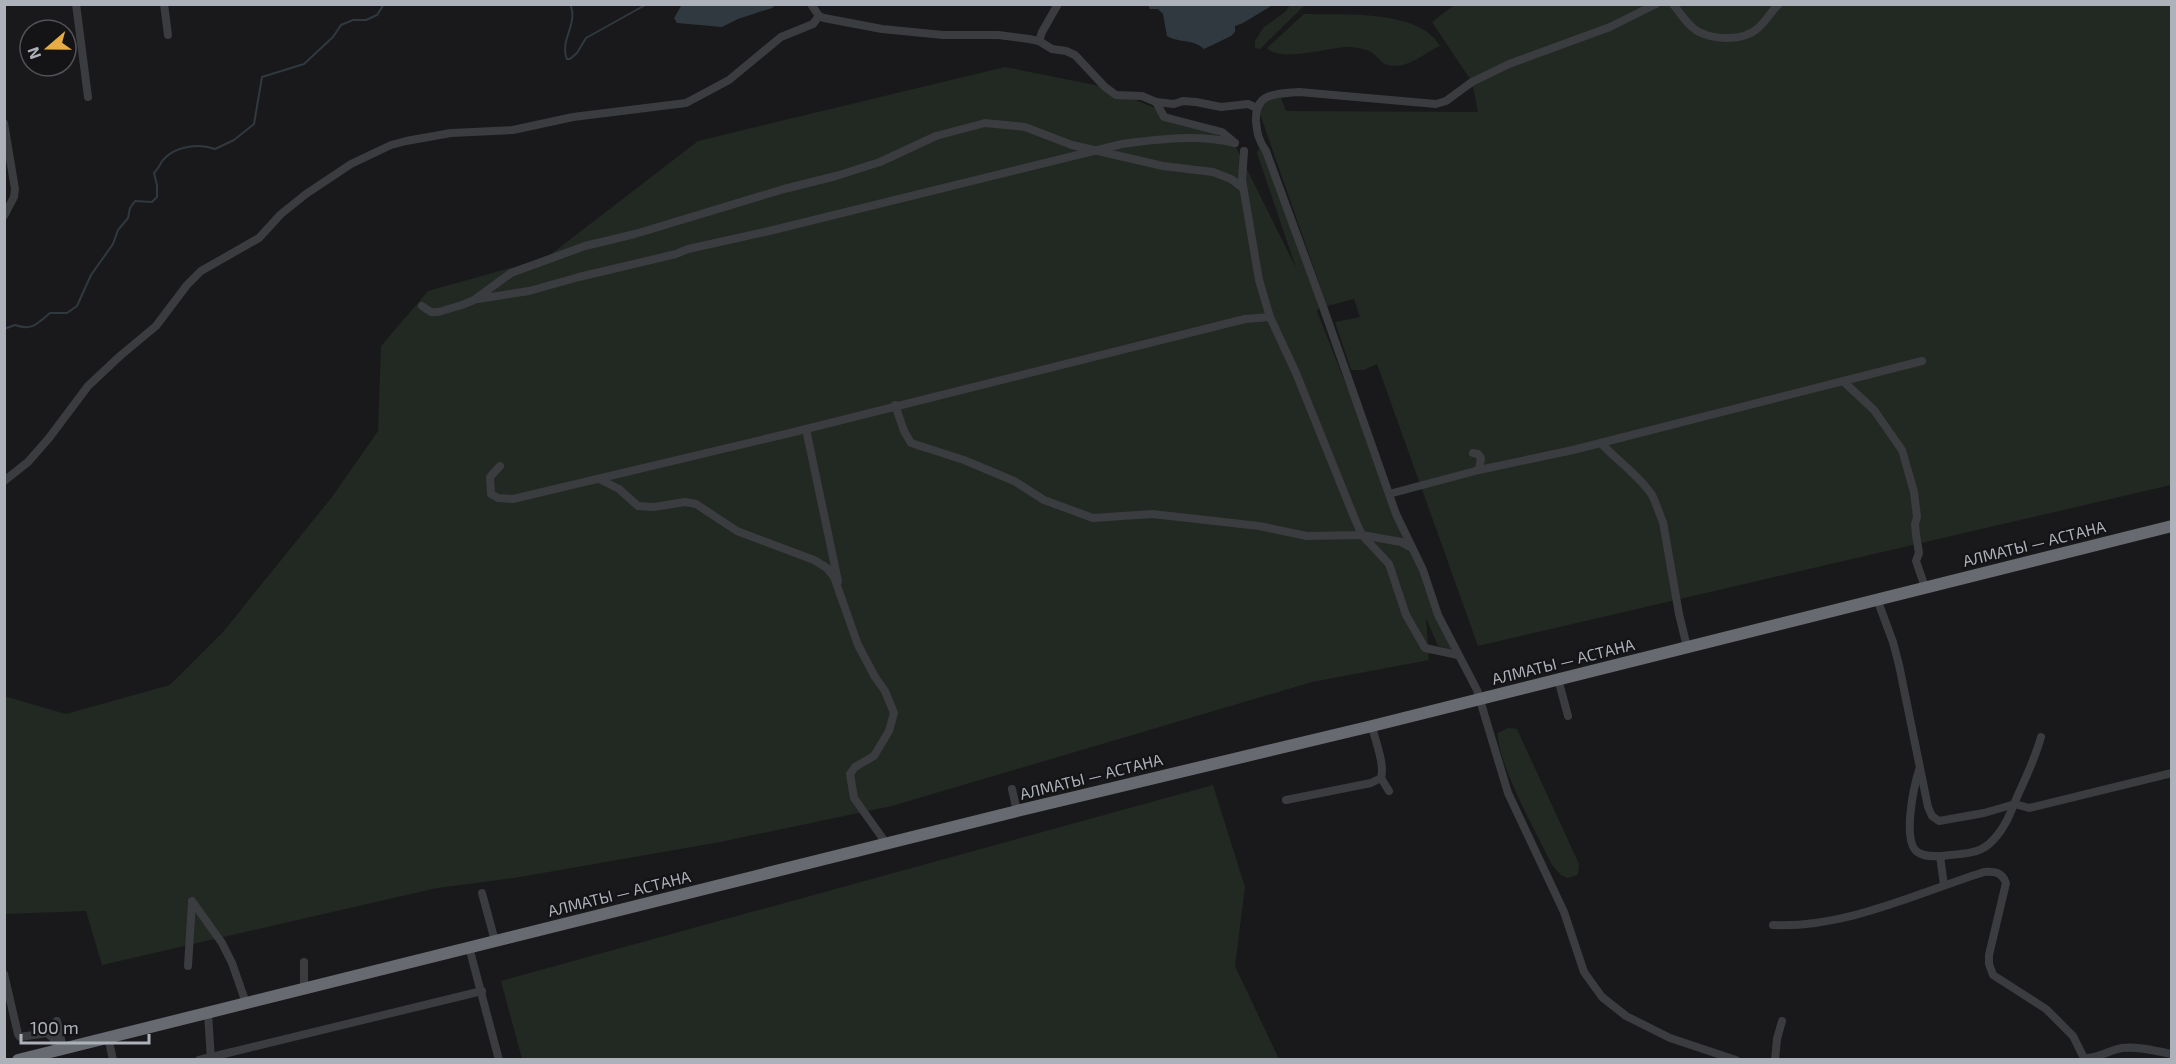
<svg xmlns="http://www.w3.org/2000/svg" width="2176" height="1064" font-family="'Exo 2',sans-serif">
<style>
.green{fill:#212922}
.water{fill:#30393f}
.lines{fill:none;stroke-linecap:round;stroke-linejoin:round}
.stream{stroke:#30393f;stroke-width:2}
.minor{stroke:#3b3c40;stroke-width:8}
.highway{stroke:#676a71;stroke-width:12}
.labels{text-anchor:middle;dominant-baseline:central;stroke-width:4.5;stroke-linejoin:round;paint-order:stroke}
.street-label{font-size:16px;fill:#adb1ba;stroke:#141416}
</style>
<rect width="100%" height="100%" fill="#19191b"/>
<g class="green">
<path d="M1290 5H1305L1260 49 1255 48V41L1263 28 1285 12Z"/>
<path d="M1454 5H2171V485L1478 646 1377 364 1364 370H1351L1335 322 1360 317 1354 299 1327 306 1260 114 1262 103 1280 96 1286 111 1478 112 1472 82 1432 22Z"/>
<path d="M1304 14C1341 15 1420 9 1440 46 1424 53 1412 66 1394 66 1379 65 1381 58 1371 52 1366 49 1354 47 1348 47 1329 47 1280 63 1267 48Z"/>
<path d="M1005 67 1105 87 1233 141 1296 268 1257 153 1259 149 1262 148 1318 302 1319 308 1317 311 1389 494 1423 570 1424 589 1429 588 1457 651 1438 646 1426 618 1429 660 1312 682 892 806 715 843 514 878 437 888 102 965 86 911 5 914 4 696 66 714 170 685 223 632 332 497 378 431 381 346 428 291 546 258 698 141Z"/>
<path d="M1508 728 1517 729 1579 864 1578 875 1567 878 1561 875 1552 865C1538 836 1496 761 1498 733Z"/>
<path d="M1213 785 1245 887 1235 966 1279 1059H522L501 981Z"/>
</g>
<g class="water">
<path d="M686 4H775V5L772 8 738 19 722 27 677 23 674 18 681 6Z"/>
<path d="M1148 5H1273L1243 23 1235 26V32L1231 36 1204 49C1192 38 1181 44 1167 36L1163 14 1158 9H1150Z"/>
</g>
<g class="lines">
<g class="stream">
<path d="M570 4C579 24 559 40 567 59H570L577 53 586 38 647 4"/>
<path d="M4 329 15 325C32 331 37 324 50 313H67L77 306 91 275 113 244 118 230 128 218 130 208 135 201 152 202 157 197V185L154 173C158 169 160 164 163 160 175 146 199 143 215 149L234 140 254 124 262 77 304 64 333 37 341 25 353 20H366L377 15 384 4"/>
</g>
<g class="minor">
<path d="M76 4 88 97"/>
<path d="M164 4 168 35"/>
<path d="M811 4 819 16 824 18 882 29 943 35H998L1029 39 1039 41 1052 49 1066 51 1075 55 1105 87 1116 95 1142 96 1156 102 1174 104 1183 101 1196 102 1221 107 1248 104 1257 108"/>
<path d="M1656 4 1610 27 1509 64 1472 82 1446 101 1436 104 1299 92C1276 94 1255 92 1256 121 1257 134 1259 141 1266 151L1321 301 1396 514 1423 570 1438 615 1477 690 1508 793 1564 912 1584 972 1602 997 1626 1016 1670 1038 1736 1060"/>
<path d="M1673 4C1680 13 1689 27 1699 32 1715 40 1743 41 1757 29 1766 22 1771 11 1779 4"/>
<path d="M1039 41 1042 32 1058 4"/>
<path d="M1156 102 1164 117 1222 132 1234 142"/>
<path d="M4 123 15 189 14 197 4 216"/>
<path d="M1244 151 1242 180 1259 280 1270 317 1296 373 1354 517 1362 535 1389 564 1406 615 1425 648 1458 655"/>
<path d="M478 299 529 291 579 277 676 254 688 249 765 232 1122 144C1159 139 1198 134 1235 143"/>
<path d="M422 306 431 312H438L462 305 474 300 511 273 585 246 635 234 784 189 836 176 880 162 936 136 985 123 1025 127 1072 145 1163 166 1213 172 1231 179 1243 188"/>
<path d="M1844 382 1874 410 1902 450 1914 492 1917 517 1915 524 1916 535 1919 553 1916 561 1925 587"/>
<path d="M895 405 904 431 911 443 964 460 1014 481 1044 500 1093 518 1152 514 1259 526 1307 536 1362 535 1401 542 1410 547"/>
<path d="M806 429 838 581"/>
<path d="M1601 443C1617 461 1638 474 1652 495 1656 503 1659 513 1663 522L1679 614 1687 647"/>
<path d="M1473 453 1478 454 1481 458 1479 470"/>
<path d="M500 466 490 477 491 494 498 498 513 499 786 434 1245 319 1270 317"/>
<path d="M599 479 619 489 638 506 654 507 685 502 696 504 737 531 814 560 827 568 834 577 858 645 875 677 885 691 894 713 889 731 874 756 855 767 850 774 854 798 886 843"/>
<path d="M4 481 28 462 49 438 88 386 120 356 156 326 187 285 201 271 259 238 281 214 306 194 351 164 391 145 406 141 451 133 513 130 573 117 686 103 729 80 781 37 813 24 819 16"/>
<path d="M1389 494 1479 470 1573 450 1922 361"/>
<path d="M1877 599 1893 642 1899 665 1928 807 1932 816 1939 821 1984 813 2015 804 2029 808 2172 773"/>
<path d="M1558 679 1568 716"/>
<path d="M1919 770C1914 786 1901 844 1919 853 1927 858 1941 856 1950 855 1964 854 1979 853 1989 844 2004 831 2010 814 2017 797 2026 777 2035 759 2041 737"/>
<path d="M1381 778 1389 791"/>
<path d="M1012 789 1017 811"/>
<path d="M1286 800 1371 783 1381 778C1385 763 1375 741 1372 726"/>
<path d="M1940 856 1944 885"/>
<path d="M482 893 495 941"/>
<path d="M192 901 222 943 232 963 246 1003"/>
<path d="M1773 925C1846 928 1915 894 1984 872 1994 871 2002 872 2006 883L1989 955V964L1993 975 2046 1009 2073 1036 2084 1058C2098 1059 2109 1050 2122 1048 2139 1046 2156 1051 2172 1054"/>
<path d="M469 947 499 1060"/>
<path d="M304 962V989"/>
<path d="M188 966 192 902"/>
<path d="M4 974 18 1034 20 1037 47 1033 54 1039 57 1050"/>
<path d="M208 1013 211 1060"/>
<path d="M57 1021 63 1048"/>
<path d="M108 1037 113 1060"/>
<path d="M199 1060 482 991"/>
<path d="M1775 1060 1777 1039 1782 1021"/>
</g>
<path class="highway" d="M18 1060 1017 811 1372 726 2172 526"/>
</g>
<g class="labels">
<g class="street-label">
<text transform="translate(2034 543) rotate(-14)">АЛМАТЫ — АСТАНА</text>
<text transform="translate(1563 661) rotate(-14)">АЛМАТЫ — АСТАНА</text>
<text transform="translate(1091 776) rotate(-14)">АЛМАТЫ — АСТАНА</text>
<text transform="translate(619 893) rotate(-14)">АЛМАТЫ — АСТАНА</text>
</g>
</g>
<rect width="2176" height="1064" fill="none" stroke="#adb1ba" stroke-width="12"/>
<g transform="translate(48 48) rotate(250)"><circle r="28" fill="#141416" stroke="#515358" stroke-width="1.5"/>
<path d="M0-4.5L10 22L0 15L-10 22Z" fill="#e7ac46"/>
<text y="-9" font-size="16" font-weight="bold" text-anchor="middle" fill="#adb1ba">N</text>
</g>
<path d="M21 1034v9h128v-9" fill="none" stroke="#adb1ba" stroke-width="3"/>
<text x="30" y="1034" font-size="18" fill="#adb1ba" stroke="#141416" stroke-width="4.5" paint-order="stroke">100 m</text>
</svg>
